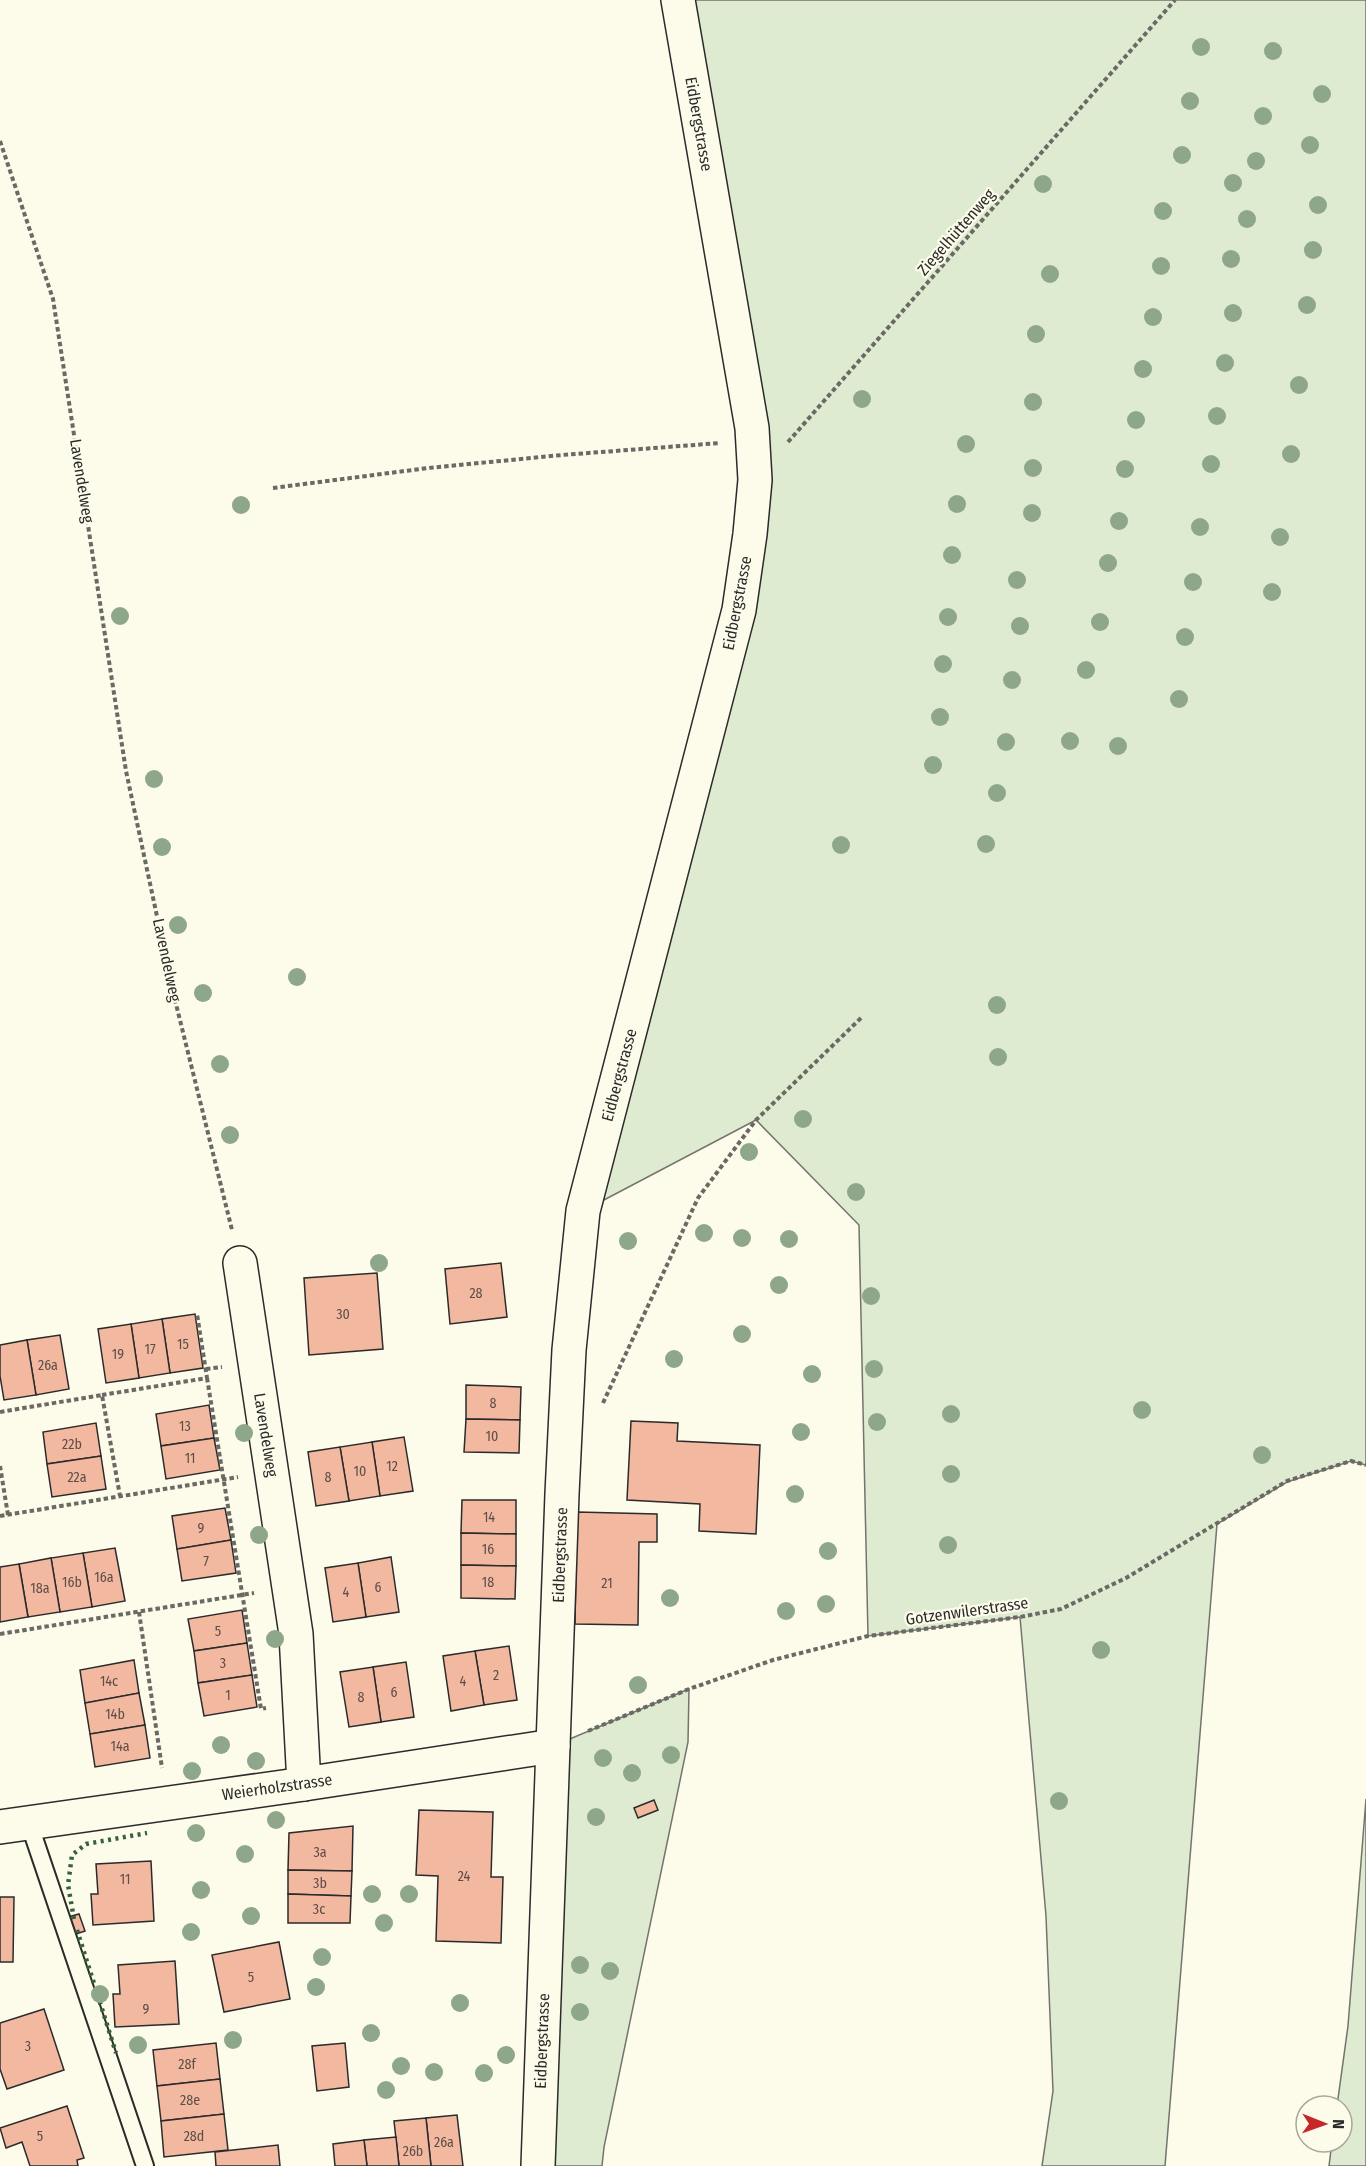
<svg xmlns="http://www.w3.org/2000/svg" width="1366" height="2166" font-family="'Fira Sans Condensed',sans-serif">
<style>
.green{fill:#deebd1;stroke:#74746e;stroke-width:1.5}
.building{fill:#f2b8a0;stroke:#2b2b2b;stroke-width:1.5}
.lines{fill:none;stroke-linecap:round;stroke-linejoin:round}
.service-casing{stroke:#2b2b2b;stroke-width:20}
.minor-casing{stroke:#2b2b2b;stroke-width:36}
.tertiary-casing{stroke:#2b2b2b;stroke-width:36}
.path{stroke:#6a6964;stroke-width:4;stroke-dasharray:4.5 3;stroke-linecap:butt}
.service{stroke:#fdfbea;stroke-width:16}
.minor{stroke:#fdfbea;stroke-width:33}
.tertiary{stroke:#fdfbea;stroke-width:33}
.hedge{stroke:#34623c;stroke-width:4.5;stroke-dasharray:3 4.5;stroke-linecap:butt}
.tree{fill:#8ea78a}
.labels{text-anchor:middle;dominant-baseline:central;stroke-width:4.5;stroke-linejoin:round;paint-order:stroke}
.number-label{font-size:14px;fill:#5d4e48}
.street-label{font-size:16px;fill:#2b2b2b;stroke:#fdfbea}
</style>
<rect width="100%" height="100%" fill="#fdfbea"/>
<g class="green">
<path d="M678 0H1366V1465L1351 1461 1287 1482 1217 1524 1165 2166H1042L1053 2091 1046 1916 1020 1617 868 1636 859 1225 756 1120 583 1211 750 534Z"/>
<path d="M689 1689 688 1742 604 2147 602 2166H538L553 1746Z"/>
<path d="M1366 1799V2166H1329L1332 2142H1342V2106H1337L1348 2026Z"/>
</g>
<g class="building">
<path d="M501 1263 507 1317 450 1324 445 1269Z"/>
<path d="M377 1273 383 1349 309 1355 304 1278Z"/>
<path d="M195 1314 203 1368 170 1373 162 1319Z"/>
<path d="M162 1319 170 1373 139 1378 131 1324Z"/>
<path d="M131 1324 139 1378 106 1383 98 1329Z"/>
<path d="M60 1335 69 1389 36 1395 27 1340Z"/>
<path d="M27 1340 36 1395 4 1400 0 1376V1345Z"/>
<path d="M466 1385 521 1387 520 1420 466 1419Z"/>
<path d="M209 1405 214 1438 161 1446 156 1414Z"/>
<path d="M466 1419 520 1420 519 1453 464 1452Z"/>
<path d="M631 1421 678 1423 677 1441 760 1445 756 1534 699 1531 700 1504 627 1500Z"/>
<path d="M96 1423 101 1456 47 1464 43 1432Z"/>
<path d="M404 1437 413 1491 380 1496 372 1442Z"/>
<path d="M214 1438 220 1470 166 1479 161 1446Z"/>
<path d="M372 1442 380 1496 349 1501 340 1447Z"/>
<path d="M340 1447 349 1501 316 1506 308 1452Z"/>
<path d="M101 1456 106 1489 52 1497 47 1464Z"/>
<path d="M462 1500H516V1534L461 1533Z"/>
<path d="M225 1508 231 1540 177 1549 172 1516Z"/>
<path d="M577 1512 657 1514V1542H639L638 1625 575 1624Z"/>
<path d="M461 1533 516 1534V1566L461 1565Z"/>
<path d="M231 1540 236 1573 182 1581 177 1549Z"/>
<path d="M115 1548 125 1601 92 1607 83 1553Z"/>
<path d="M83 1553 92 1607 60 1612 51 1558Z"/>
<path d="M391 1557 399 1612 366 1617 358 1563Z"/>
<path d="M51 1558 60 1612 28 1617 19 1564Z"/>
<path d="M358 1563 366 1617 333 1622 325 1568Z"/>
<path d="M19 1564 28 1617 0 1622V1567Z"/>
<path d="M461 1565 516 1566 515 1599 461 1598Z"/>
<path d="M242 1610 247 1643 194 1651 188 1619Z"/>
<path d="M247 1643 252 1675 198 1683 194 1651Z"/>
<path d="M509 1646 517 1700 484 1705 475 1651Z"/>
<path d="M475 1651 484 1705 451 1711 443 1656Z"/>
<path d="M134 1660 139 1693 85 1703 80 1670Z"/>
<path d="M406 1662 414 1717 381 1722 373 1667Z"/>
<path d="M373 1667 381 1722 349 1727 340 1672Z"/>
<path d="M252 1675 257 1707 204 1716 198 1683Z"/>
<path d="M139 1693 145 1725 90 1734 85 1703Z"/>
<path d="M145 1725 150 1758 95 1767 90 1734Z"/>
<path d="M654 1800 658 1810 638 1818 634 1808Z"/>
<path d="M419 1810 493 1812 491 1877H503L501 1943 436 1941 438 1876 416 1875Z"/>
<path d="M353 1826 352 1871 288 1870 289 1833Z"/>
<path d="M151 1861 154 1921 93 1925 91 1894H98L96 1864Z"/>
<path d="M288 1870 352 1871 351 1896 288 1894Z"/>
<path d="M288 1894 351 1896 350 1923H288Z"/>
<path d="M0 1897H14L13 1962H0Z"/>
<path d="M79 1914 85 1931 73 1935 68 1917Z"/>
<path d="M279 1942 290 1999 224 2012 212 1955Z"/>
<path d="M175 1961 179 2024 115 2027 113 1994H120L118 1965Z"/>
<path d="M44 2009 64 2070 7 2089 0 2069V2023Z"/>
<path d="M216 2043 220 2079 157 2086 153 2050Z"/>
<path d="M345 2043 349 2087 317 2091 312 2046Z"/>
<path d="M220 2079 224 2114 161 2121 157 2086Z"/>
<path d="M67 2106 84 2158 77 2160 78 2166H30L22 2142 6 2148 0 2128Z"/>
<path d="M224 2114 228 2150 164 2157 161 2121Z"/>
<path d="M457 2115 463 2166H431L426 2118Z"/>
<path d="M426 2118 431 2166H399L394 2121Z"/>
<path d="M396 2137 399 2166H367L364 2140Z"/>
<path d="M364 2140 367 2166H335L333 2144Z"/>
<path d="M278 2145 280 2166H216L215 2152Z"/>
</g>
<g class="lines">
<defs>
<path id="service" d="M29 1823 145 2166"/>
<g id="minor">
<path d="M240 1263 296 1634 304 1784"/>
<path d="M0 1827 304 1784 553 1746"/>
</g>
<path id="tertiary" d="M538 2166 562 1494 569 1350 583 1211 739 610 750 534 755 480 752 428 678 0"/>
</defs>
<use href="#service" class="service-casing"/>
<use href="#minor" class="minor-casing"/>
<use href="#tertiary" class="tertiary-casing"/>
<g class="path">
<path d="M0 141 53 299 126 771 174 996 232 1230"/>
<path d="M788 442 1175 0"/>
<path d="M273 488 428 468 562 455 720 443"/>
<path d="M206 1369 222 1367"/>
<path d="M207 1378 261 1709 266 1708"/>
<path d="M102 1395 207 1378 197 1314"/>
<path d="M603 1403 698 1198 756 1120 861 1018"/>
<path d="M0 1412 102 1395 120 1496"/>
<path d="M0 1466 8 1515"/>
<path d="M0 1516 238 1477"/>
<path d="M139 1612 162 1768"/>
<path d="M0 1634 254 1593"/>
<path d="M588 1731 689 1689 773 1660 868 1636 1020 1617 1061 1609 1126 1578 1287 1481 1351 1461 1366 1465"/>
</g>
<use href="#service" class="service"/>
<use href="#minor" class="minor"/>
<use href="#tertiary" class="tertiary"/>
<g class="hedge">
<path d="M74 1919 68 1885 72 1855 86 1844 147 1833"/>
<path d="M77 1930 116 2053"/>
</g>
</g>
<g class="tree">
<circle cx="1201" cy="47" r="9"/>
<circle cx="1273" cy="51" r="9"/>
<circle cx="1322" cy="94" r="9"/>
<circle cx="1190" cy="101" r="9"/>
<circle cx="1263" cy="116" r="9"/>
<circle cx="1310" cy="145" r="9"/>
<circle cx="1182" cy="155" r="9"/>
<circle cx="1256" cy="161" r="9"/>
<circle cx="1233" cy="183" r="9"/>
<circle cx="1043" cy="184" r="9"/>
<circle cx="1318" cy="205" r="9"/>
<circle cx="1163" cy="211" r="9"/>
<circle cx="1247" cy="219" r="9"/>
<circle cx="1313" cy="250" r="9"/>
<circle cx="1231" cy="259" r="9"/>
<circle cx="1161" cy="266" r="9"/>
<circle cx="1050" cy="274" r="9"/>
<circle cx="1307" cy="305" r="9"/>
<circle cx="1233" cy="313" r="9"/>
<circle cx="1153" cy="317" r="9"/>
<circle cx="1036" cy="334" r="9"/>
<circle cx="1225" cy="363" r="9"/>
<circle cx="1143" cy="369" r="9"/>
<circle cx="1299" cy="385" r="9"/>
<circle cx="862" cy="399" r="9"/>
<circle cx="1033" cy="402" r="9"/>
<circle cx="1217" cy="416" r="9"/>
<circle cx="1136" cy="420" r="9"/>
<circle cx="966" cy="444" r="9"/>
<circle cx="1291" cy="454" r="9"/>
<circle cx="1211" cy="464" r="9"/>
<circle cx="1033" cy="468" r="9"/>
<circle cx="1125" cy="469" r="9"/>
<circle cx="957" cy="504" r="9"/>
<circle cx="241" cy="505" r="9"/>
<circle cx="1032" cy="513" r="9"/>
<circle cx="1119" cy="521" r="9"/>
<circle cx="1200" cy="527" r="9"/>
<circle cx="1280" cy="537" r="9"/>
<circle cx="952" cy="555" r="9"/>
<circle cx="1108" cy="563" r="9"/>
<circle cx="1017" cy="580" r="9"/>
<circle cx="1193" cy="582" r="9"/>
<circle cx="1272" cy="592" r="9"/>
<circle cx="120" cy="616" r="9"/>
<circle cx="948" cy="617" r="9"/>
<circle cx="1100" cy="622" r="9"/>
<circle cx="1020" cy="626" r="9"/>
<circle cx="1185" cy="637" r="9"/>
<circle cx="943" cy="664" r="9"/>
<circle cx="1086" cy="670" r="9"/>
<circle cx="1012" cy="680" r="9"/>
<circle cx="1179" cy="699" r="9"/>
<circle cx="940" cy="717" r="9"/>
<circle cx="1070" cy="741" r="9"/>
<circle cx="1006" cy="742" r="9"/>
<circle cx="1118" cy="746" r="9"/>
<circle cx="933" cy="765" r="9"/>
<circle cx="154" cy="779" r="9"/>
<circle cx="997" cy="793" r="9"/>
<circle cx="986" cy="844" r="9"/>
<circle cx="841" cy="845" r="9"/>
<circle cx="162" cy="847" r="9"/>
<circle cx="178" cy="925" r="9"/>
<circle cx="297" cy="977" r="9"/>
<circle cx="203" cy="993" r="9"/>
<circle cx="997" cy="1005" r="9"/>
<circle cx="998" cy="1057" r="9"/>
<circle cx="220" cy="1064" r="9"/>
<circle cx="803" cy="1119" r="9"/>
<circle cx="230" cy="1135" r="9"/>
<circle cx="749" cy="1152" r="9"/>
<circle cx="856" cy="1192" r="9"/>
<circle cx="704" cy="1233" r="9"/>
<circle cx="742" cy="1238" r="9"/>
<circle cx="789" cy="1239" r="9"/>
<circle cx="628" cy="1241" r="9"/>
<circle cx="379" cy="1263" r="9"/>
<circle cx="779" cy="1285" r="9"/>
<circle cx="871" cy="1296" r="9"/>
<circle cx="742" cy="1334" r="9"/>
<circle cx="674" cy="1359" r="9"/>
<circle cx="874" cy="1369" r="9"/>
<circle cx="812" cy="1374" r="9"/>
<circle cx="1142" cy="1410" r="9"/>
<circle cx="951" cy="1414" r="9"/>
<circle cx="877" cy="1422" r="9"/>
<circle cx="801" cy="1432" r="9"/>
<circle cx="244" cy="1433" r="9"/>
<circle cx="1262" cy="1455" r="9"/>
<circle cx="951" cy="1474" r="9"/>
<circle cx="795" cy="1494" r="9"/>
<circle cx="259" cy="1535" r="9"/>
<circle cx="948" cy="1545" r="9"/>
<circle cx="828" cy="1551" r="9"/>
<circle cx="670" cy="1598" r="9"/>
<circle cx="826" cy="1604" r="9"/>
<circle cx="786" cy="1611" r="9"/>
<circle cx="275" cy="1639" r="9"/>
<circle cx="1101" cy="1650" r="9"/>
<circle cx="638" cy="1685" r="9"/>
<circle cx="221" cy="1745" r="9"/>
<circle cx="671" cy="1755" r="9"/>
<circle cx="603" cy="1758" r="9"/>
<circle cx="256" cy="1761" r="9"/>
<circle cx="192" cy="1771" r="9"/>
<circle cx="632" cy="1773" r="9"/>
<circle cx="1059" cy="1801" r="9"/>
<circle cx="596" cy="1817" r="9"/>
<circle cx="276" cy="1820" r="9"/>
<circle cx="196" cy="1833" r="9"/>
<circle cx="245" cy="1854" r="9"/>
<circle cx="201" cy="1890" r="9"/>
<circle cx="372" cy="1894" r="9"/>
<circle cx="409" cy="1894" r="9"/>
<circle cx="251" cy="1916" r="9"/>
<circle cx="384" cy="1923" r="9"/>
<circle cx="191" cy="1932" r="9"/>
<circle cx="322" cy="1957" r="9"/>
<circle cx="580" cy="1965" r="9"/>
<circle cx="610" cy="1971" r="9"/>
<circle cx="316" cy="1987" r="9"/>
<circle cx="100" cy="1994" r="9"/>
<circle cx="460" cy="2003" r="9"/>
<circle cx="580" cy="2012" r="9"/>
<circle cx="371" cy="2033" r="9"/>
<circle cx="233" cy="2040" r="9"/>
<circle cx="138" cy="2045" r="9"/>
<circle cx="506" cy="2055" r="9"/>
<circle cx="401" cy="2066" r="9"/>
<circle cx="434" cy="2072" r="9"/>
<circle cx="484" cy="2073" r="9"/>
<circle cx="386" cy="2090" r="9"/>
</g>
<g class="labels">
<g class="number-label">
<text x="476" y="1293">28</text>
<text x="343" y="1314">30</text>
<text x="183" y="1344">15</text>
<text x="150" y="1349">17</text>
<text x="118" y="1354">19</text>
<text x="48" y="1365">26a</text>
<text x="493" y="1403">8</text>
<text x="185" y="1426">13</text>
<text x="492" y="1436">10</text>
<text x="72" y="1444">22b</text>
<text x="190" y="1458">11</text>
<text x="392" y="1466">12</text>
<text x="360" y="1471">10</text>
<text x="77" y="1477">22a</text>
<text x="328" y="1477">8</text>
<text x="489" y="1517">14</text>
<text x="201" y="1528">9</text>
<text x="488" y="1549">16</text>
<text x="206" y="1561">7</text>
<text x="104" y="1577">16a</text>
<text x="72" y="1582">16b</text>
<text x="488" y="1582">18</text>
<text x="607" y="1583">21</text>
<text x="378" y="1587">6</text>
<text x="40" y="1588">18a</text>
<text x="346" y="1592">4</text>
<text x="218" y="1631">5</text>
<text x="223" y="1663">3</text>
<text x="496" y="1675">2</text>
<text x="109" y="1681">14c</text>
<text x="463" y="1681">4</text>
<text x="394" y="1692">6</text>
<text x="228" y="1695">1</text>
<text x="361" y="1697">8</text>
<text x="115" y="1714">14b</text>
<text x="120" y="1746">14a</text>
<text x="320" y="1852">3a</text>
<text x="464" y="1876">24</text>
<text x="125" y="1879">11</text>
<text x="320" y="1883">3b</text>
<text x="319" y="1909">3c</text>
<text x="251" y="1977">5</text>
<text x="146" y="2009">9</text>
<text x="28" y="2046">3</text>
<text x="187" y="2064">28f</text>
<text x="190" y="2100">28e</text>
<text x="40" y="2136">5</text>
<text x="194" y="2136">28d</text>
<text x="444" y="2142">26a</text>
<text x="413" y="2151">26b</text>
</g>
<g class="street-label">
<text transform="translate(699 124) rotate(80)">Eidbergstrasse</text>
<text transform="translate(956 232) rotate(-49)">Ziegelhüttenweg</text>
<text transform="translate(82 481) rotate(81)">Lavendelweg</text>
<text transform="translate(737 603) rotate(-79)">Eidbergstrasse</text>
<text transform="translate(167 960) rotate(78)">Lavendelweg</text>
<text transform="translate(619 1075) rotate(-75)">Eidbergstrasse</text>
<text transform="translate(266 1435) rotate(81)">Lavendelweg</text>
<text transform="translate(560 1555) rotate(-88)">Eidbergstrasse</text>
<text transform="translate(967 1611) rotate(-8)">Gotzenwilerstrasse</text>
<text transform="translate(277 1787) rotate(-8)">Weierholzstrasse</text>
<text transform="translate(542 2041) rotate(-88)">Eidbergstrasse</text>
</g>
</g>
<g transform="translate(1324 2124) rotate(91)"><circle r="28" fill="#fdfbea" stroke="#a9a89e" stroke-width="1.5"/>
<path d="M0-4.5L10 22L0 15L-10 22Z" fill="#c62828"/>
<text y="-9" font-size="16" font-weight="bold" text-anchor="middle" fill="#2b2b2b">N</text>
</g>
</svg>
